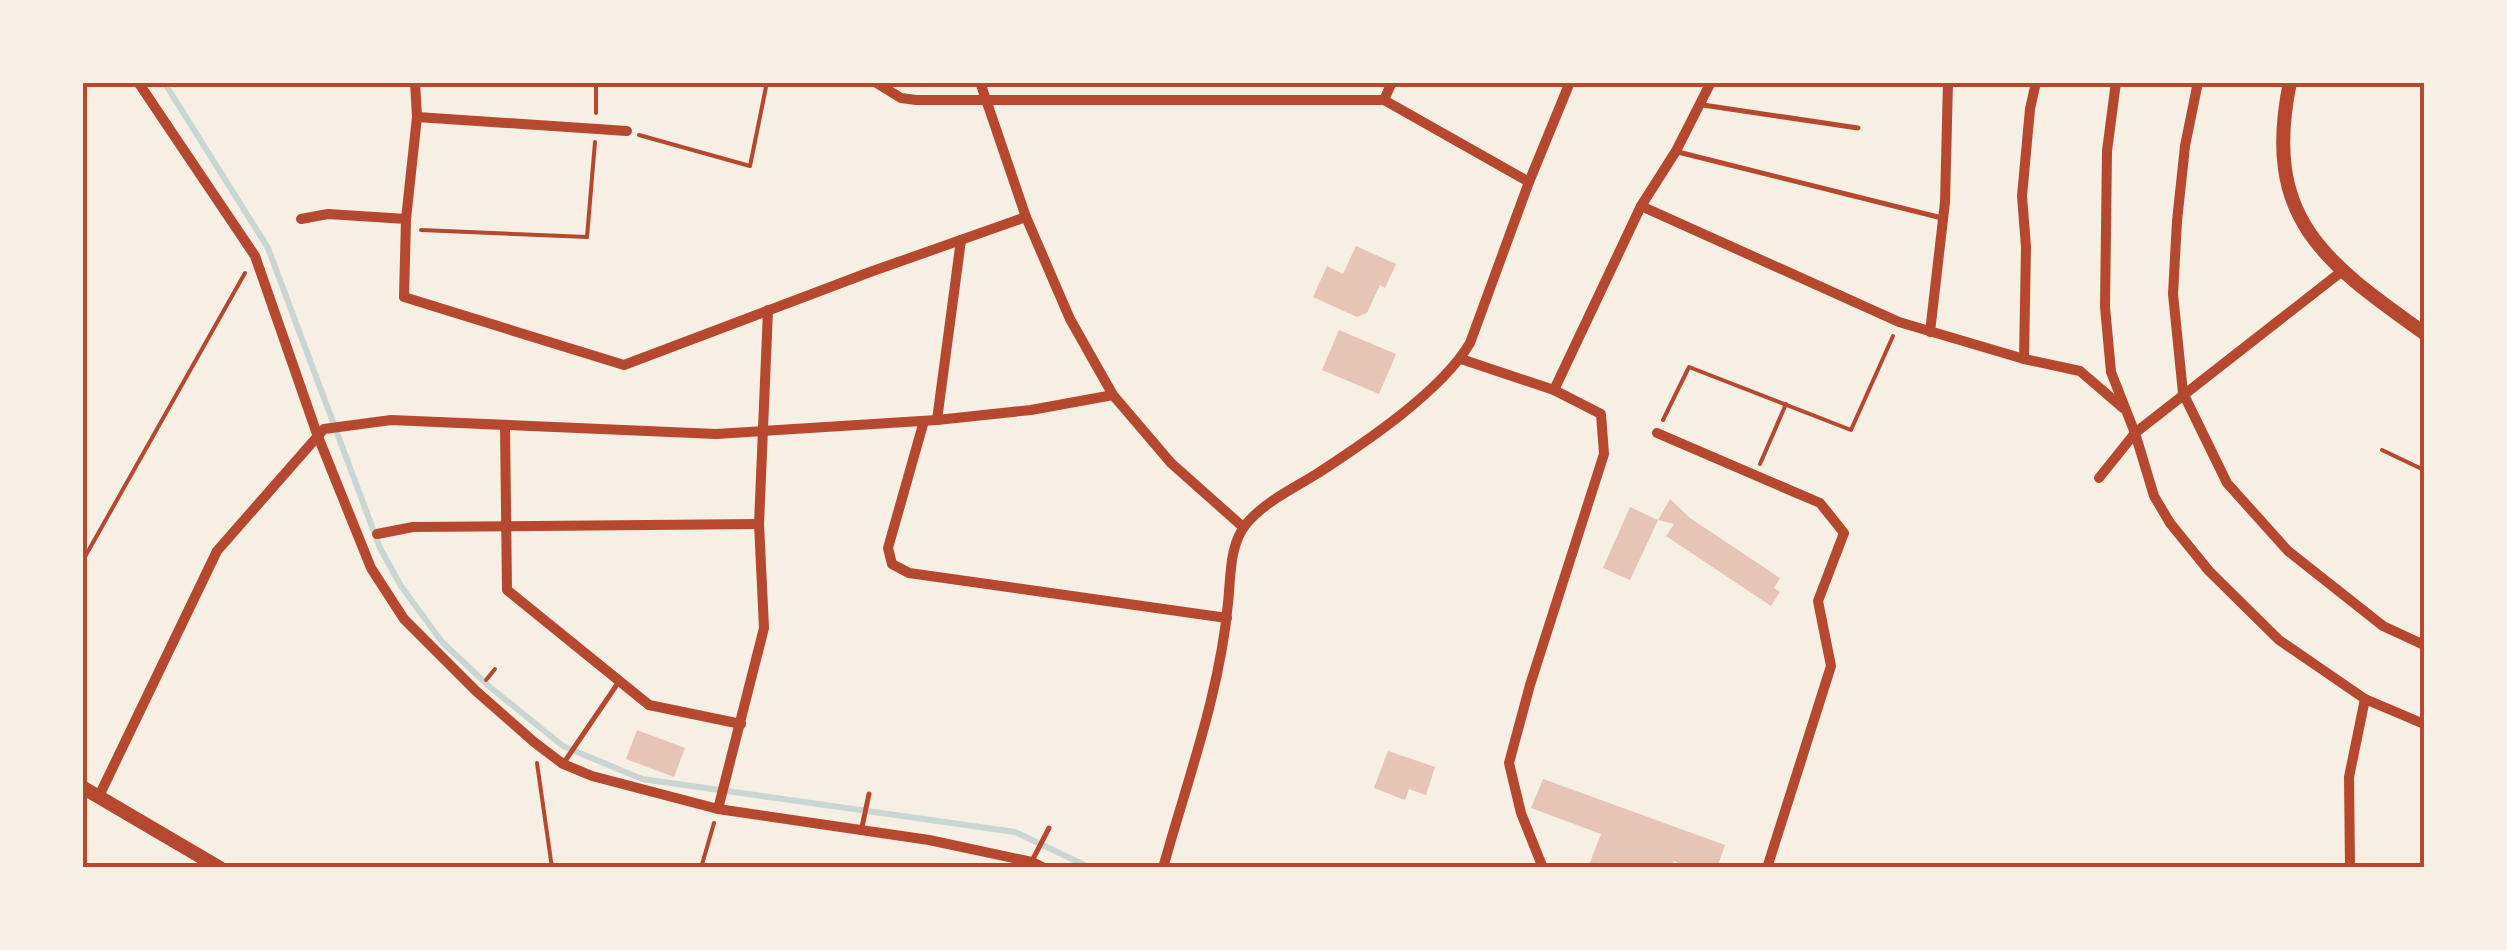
<svg xmlns="http://www.w3.org/2000/svg" width="2507" height="950" font-family="Georgia,serif">
<style>
.lines{fill:none;stroke-linecap:round;stroke-linejoin:round}
.stream{stroke:#c9d6d2;stroke-width:6}
.building{fill:#e6c5b7}
.path{stroke:#b5482f;stroke-width:4}
.service{stroke:#b5482f;stroke-width:5}
.minor{stroke:#b5482f;stroke-width:10}
.tertiary{stroke:#b5482f;stroke-width:14}
.neatline{fill:none;stroke:#b5482f;stroke-width:4}
</style>
<rect width="100%" height="100%" fill="#f6efe4"/>
<g class="lines">
<path class="stream" d="M164 82 268 248 380 548 401 586 442 642 491 688 563 746 642 779 1015 832 1091 868"/>
</g>
<g class="building">
<path d="M1356 246 1396 264 1385 288 1380 285 1367 313 1357 317 1313 297 1327 266 1343 274Z"/>
<path d="M1339 330 1396 354 1379 394 1322 370Z"/>
<path d="M1670 499 1690 518 1780 578 1774 588 1780 592 1771 606 1666 536 1674 524 1658 520Z"/>
<path d="M1630 507 1658 520 1630 580 1603 568Z"/>
<path d="M637 730 685 748 674 777 626 759Z"/>
<path d="M1388 751 1435 767 1426 795 1409 789 1405 800 1374 788Z"/>
<path d="M1543 779 1725 845 1717 868H1690L1674 861 1672 868H1588L1601 834 1531 808Z"/>
</g>
<g class="lines">
<g class="path">
<path d="M596 113V82"/>
<path d="M639 135 750 166 767 82"/>
<path d="M421 230 587 237 595 142"/>
<path d="M1663 420 1689 367 1851 430 1893 336"/>
<path d="M2382 450 2424 470"/>
<path d="M1760 464 1786 404"/>
<path d="M82 562 245 273"/>
<path d="M486 680 495 669"/>
<path d="M537 763 552 868"/>
<path d="M701 868 714 823"/>
</g>
<g class="service">
<path d="M1703 105 1858 128"/>
<path d="M1678 152 1942 218"/>
<path d="M563 764 618 683"/>
<path d="M862 827 869 794"/>
<path d="M1033 859 1049 828"/>
</g>
<g class="minor">
<path d="M138 82 255 256 317 434 371 568 404 619 476 691 534 742 563 764 592 776 718 809 929 840 1032 862 1044 868"/>
<path d="M415 82 417 117 406 219 404 297 624 365 870 272 1026 217"/>
<path d="M875 82 901 98 916 100H1384L1529 182"/>
<path d="M980 82 1026 217 1070 319 1113 395 1171 463 1243 527"/>
<path d="M2116 82 2107 151 2105 307 2111 372 2135 433 2154 496 2170 523 2209 571 2279 640 2365 699 2424 724"/>
<path d="M2198 82 2185 146 2177 221 2173 294 2183 393 2227 483 2288 551 2383 626 2424 645"/>
<path d="M1384 100 1392 82"/>
<path d="M417 117 627 131"/>
<path d="M1641 206 1899 322 2024 359 2080 371 2123 408"/>
<path d="M301 219 328 214 406 219"/>
<path d="M1930 332 1945 202 1948 82"/>
<path d="M1461 359 1554 390"/>
<path d="M2024 359 2026 247 2022 196 2030 109 2036 82"/>
<path d="M937 420 961 240"/>
<path d="M924 421 888 548 892 564 909 573 1227 618"/>
<path d="M505 427 507 590 649 705 741 724"/>
<path d="M1657 433 1820 503 1844 533 1818 601 1831 666 1767 868"/>
<path d="M2099 478 2135 433 2341 272"/>
<path d="M377 534 413 527 759 524"/>
<path d="M99 796 217 551 324 429 391 420 716 434 937 420 1031 410 1113 395"/>
<path d="M718 809 764 628 759 524 768 310"/>
<path d="M1163 868C1187 781 1220 693 1228 603 1231 576 1229 544 1247 523 1265 502 1292 489 1315 475 1363 444 1441 392 1470 343L1529 182 1570 82"/>
<path d="M1543 868 1521 813 1509 763 1530 685 1604 454 1601 414 1554 390 1641 206 1676 151 1711 82"/>
<path d="M2350 868 2349 777 2365 699"/>
</g>
<g class="tertiary">
<path d="M2290 82C2262 218 2323 261 2424 333"/>
<path d="M82 787 220 868"/>
</g>
</g>
<rect width="2507" height="950" fill="none" stroke="#f6efe4" stroke-width="170"/>
<rect x="85" y="85" width="2337" height="780" class="neatline"/>
</svg>
